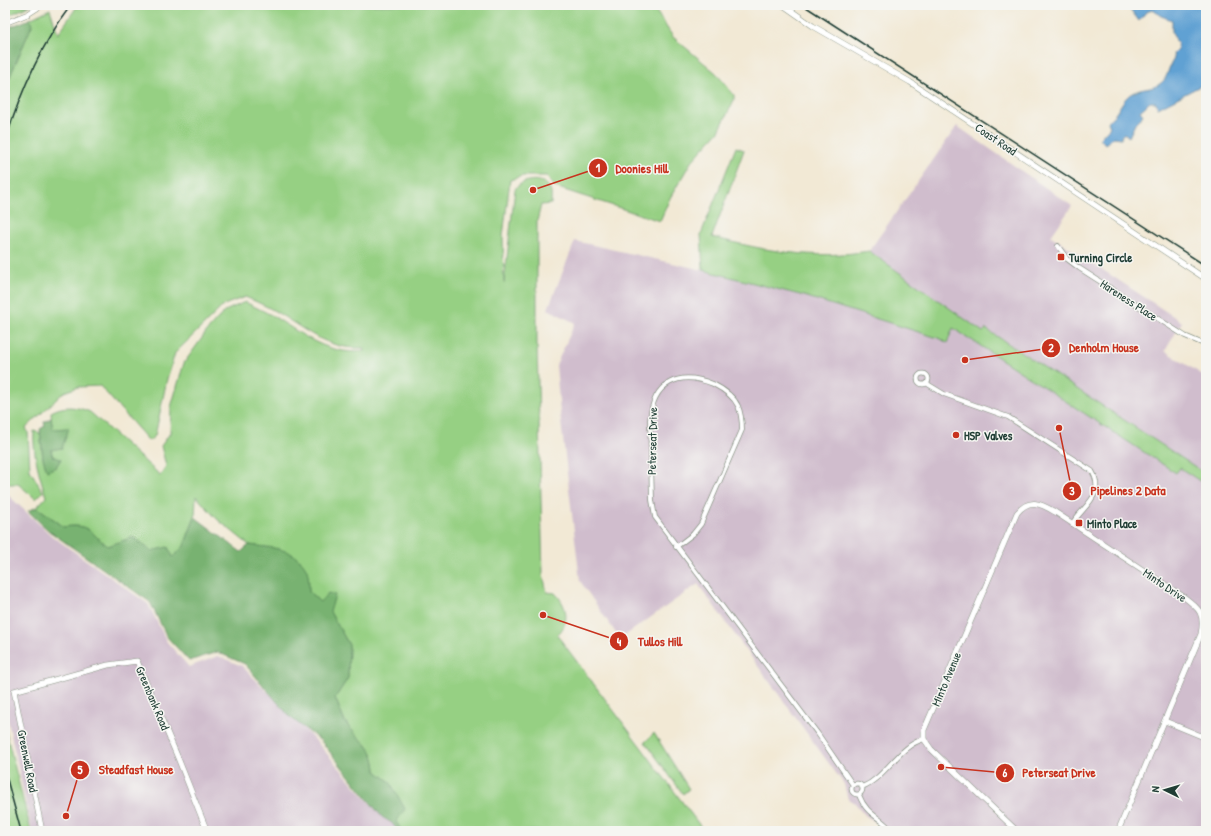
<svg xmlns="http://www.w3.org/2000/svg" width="1211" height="836" font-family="'Patrick Hand',sans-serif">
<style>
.industrial{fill:#d0bdcd}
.green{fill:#96d083;stroke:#5a865c}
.forest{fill:#78b271;stroke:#4c7852}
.water{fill:#60a1d3;stroke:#406f84}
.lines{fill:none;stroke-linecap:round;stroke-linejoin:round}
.minor-casing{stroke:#889384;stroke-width:5.5}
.tertiary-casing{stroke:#889384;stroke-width:6}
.minor{stroke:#fff;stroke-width:4}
.tertiary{stroke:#fff;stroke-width:5}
.rail{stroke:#1f3d34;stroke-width:1.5}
.poi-dot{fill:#c8321e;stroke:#f6f6f2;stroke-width:1.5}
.labels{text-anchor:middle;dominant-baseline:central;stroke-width:3;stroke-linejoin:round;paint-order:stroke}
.street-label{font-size:12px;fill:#1f3d34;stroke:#f6f6f2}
.poi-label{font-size:12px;font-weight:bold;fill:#1f3d34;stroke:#f6f6f2;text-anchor:start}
.leader{fill:none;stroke:#c8321e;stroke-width:1.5}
.callout-dot{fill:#c8321e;stroke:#f6f6f2;stroke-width:1.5}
.mark-label{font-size:12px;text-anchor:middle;font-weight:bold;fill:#fff}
.callout-label{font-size:13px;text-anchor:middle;font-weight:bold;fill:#c8321e;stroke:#f6f6f2;stroke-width:3;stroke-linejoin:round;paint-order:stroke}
</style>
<rect width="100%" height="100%" fill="#f6f6f2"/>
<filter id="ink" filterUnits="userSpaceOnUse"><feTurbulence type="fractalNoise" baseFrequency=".025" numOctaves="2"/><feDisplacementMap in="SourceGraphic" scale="8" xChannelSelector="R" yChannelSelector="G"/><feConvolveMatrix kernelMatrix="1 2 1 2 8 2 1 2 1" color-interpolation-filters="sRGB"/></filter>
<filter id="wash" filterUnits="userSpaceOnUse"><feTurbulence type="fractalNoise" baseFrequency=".012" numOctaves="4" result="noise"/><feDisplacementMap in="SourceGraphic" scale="16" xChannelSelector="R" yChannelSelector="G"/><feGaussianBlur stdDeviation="0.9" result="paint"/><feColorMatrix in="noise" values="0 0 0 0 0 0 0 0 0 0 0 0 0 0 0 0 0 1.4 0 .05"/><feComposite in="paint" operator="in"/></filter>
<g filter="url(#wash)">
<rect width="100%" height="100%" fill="#f2e9d5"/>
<g class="industrial">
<path d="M957 126 1072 206 1051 236 1182 322 1165 351 1206 377V831H885L881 825 866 816 855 803 848 799 844 784 698 584 620 639 580 581 560 413 556 365 575 323 548 309 575 241 703 270 804 296 942 339 947 343 953 327 983 332 869 251Z"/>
<path d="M8 495 52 536 148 604 167 642 189 667 218 656 242 666 315 740 382 817 392 823 398 831H32L5 707V496Z"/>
</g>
<g class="green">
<path d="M5 5H31L5 17Z"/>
<path d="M78 5H652L673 37 716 73 734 95V100L719 131 691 162 670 198 660 221 555 187 547 176H522L510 180 503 236 504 283 515 189C522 179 544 176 550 189 552 193 551 200 551 204L541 205 537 221V345L543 575 547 592 555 593C567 605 571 623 557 635L704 831H402L396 822 390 782 376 771C375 747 362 742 348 726 342 718 339 706 335 698L348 678 349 645 330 612 309 592 307 571 279 549 249 545 217 519 196 496 195 517 184 546 173 557 151 551 133 537 108 547C90 533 89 523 64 527L37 507 46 497C40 476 32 453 34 431L40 433 43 458 47 470 56 467 51 450 68 428 52 430 51 412C63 405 77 406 90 412L160 475 166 466 161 446 170 433 171 407 184 363 210 327 225 311 245 302C255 307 264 311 273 316 302 334 328 356 364 351V348C326 350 304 328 273 310 264 305 255 301 245 297L224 305 175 353 167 379 155 436 149 441 100 386 78 387 64 392 26 428 28 432 30 470 43 492 36 499 18 484H5V94L8 81 32 25 30 19 50 9 58 34Z"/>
<path d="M736 147 744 150 712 237C765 251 815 260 869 251L983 332 986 329 1206 474V485L1180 468 1176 473 953 328 947 343 941 339 804 296 703 270 701 234Z"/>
<path d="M5 728 31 831H5Z"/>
<path d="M654 733 689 789 683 794 645 742Z"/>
</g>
<g class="forest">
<path d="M30 19 32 25 8 81 5 94V29Z"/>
<path d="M51 418 53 429 69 428 62 448 51 450 52 456 61 459 56 467 47 471 43 458 40 429 45 426 44 422Z"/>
<path d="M37 507 64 527C91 523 89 533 108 546L133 537 151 551 168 547 173 557 184 546 195 517 241 552 249 545C271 548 296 547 307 570 309 576 309 586 309 592L320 602 328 593 335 595 330 612 349 645 348 678 335 698C339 706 342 719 348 726 363 743 375 747 376 771L390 782 405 809 396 822 402 831H398L392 823 382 817 321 741 290 717 245 664 217 652 189 661 167 637 150 602 49 531 28 511Z"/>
</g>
<path class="water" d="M1127 5H1206V83L1158 108 1156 102H1150L1140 111 1143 115 1135 124 1129 137 1124 133 1121 138 1114 137 1105 144 1100 138 1110 127 1108 122C1110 118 1114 116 1116 113 1122 104 1126 94 1137 91 1145 88 1154 89 1161 83 1169 77 1167 68 1174 59L1173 54 1177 50 1178 44 1172 33V20L1161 16 1153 10 1146 12 1139 21Z"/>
</g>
<g filter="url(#ink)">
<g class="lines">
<defs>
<g id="minor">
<path d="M1058 246 1067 259 1079 268 1185 336 1206 345"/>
<circle cx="923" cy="379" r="5.5"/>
<path d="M926 383 944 394 1008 417 1092 471C1106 495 1083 506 1072 524"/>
<path d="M676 547 693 534 701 524 742 430C742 421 741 413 738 406 733 395 723 389 713 384 679 370 653 382 650 420L652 500 655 517 818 734 853 785"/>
<circle cx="857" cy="789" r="5.5"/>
<path d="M862 787C887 777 898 746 924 739"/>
<path d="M859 795C867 816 880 816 892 831"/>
</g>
<g id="tertiary">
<path d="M783 5 813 26 910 82 1206 279"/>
<path d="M5 23 28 14 42 5"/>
<path d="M1165 721 1206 738"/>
<path d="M42 831 14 691 108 665 137 661 178 758 207 831"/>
<path d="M1017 831 931 749 924 739V730L1017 513C1029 498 1040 503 1055 512L1184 597C1200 609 1205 614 1201 634L1118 831"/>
</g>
</defs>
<use href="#minor" class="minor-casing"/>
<use href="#tertiary" class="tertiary-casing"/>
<use href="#minor" class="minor"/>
<use href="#tertiary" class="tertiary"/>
<g class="rail">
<path d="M803 5 1206 266"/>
<path d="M5 142C20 93 40 46 71 5"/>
<path d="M5 772 21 831"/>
</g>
</g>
</g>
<g class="poi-dot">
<rect x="1057" y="253" width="8" height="8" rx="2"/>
<circle cx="956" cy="435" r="4"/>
<rect x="1075" y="519" width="8" height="8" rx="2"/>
</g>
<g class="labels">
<g class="street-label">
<text transform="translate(996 139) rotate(34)">Coast Road</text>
<text transform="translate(1129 300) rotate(33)">Hareness Place</text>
<text transform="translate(652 441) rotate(-89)">Peterseat Drive</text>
<text transform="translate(1165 585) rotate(34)">Minto Drive</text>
<text transform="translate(946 679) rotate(-67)">Minto Avenue</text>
<text transform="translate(153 698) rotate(67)">Greenbank Road</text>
<text transform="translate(28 761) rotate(79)">Greenwell Road</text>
</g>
<g class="poi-label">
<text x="1069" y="257">Turning Circle</text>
<text x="964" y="435">HSP Valves</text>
<text x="1087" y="523">Minto Place</text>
</g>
</g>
<path class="leader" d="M533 190L598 168M965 360L1051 348M1059 428L1072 491M543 615L619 641M66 816L80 770M941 767L1005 773"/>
<g class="callout-dot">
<circle cx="533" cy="190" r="4"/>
<circle cx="965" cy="360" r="4"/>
<circle cx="1059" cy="428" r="4"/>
<circle cx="543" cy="615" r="4"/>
<circle cx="66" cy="816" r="4"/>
<circle cx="941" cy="767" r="4"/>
<circle cx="598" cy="168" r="10"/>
<circle cx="1051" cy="348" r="10"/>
<circle cx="1072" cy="491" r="10"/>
<circle cx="619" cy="641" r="10"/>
<circle cx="80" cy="770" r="10"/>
<circle cx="1005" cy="773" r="10"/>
</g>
<g class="mark-label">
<text x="598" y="172">1</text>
<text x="1051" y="352">2</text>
<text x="1072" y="495">3</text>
<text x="619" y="646">4</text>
<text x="80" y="774">5</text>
<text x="1005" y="777">6</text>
</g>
<g class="callout-label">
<text x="642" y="173">Doonies Hill</text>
<text x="1104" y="352">Denholm House</text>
<text x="1128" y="495">Pipelines 2 Data</text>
<text x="660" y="646">Tullos Hill</text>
<text x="136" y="774">Steadfast House</text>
<text x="1059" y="777">Peterseat Drive</text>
</g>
<rect width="1211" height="836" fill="none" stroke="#f6f6f2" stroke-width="20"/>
<g transform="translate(1165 790) rotate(275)" stroke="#f6f6f2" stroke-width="3" paint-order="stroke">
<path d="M0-3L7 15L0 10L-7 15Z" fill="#1f3d34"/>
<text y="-6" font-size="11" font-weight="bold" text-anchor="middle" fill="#1f3d34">N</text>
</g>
</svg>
